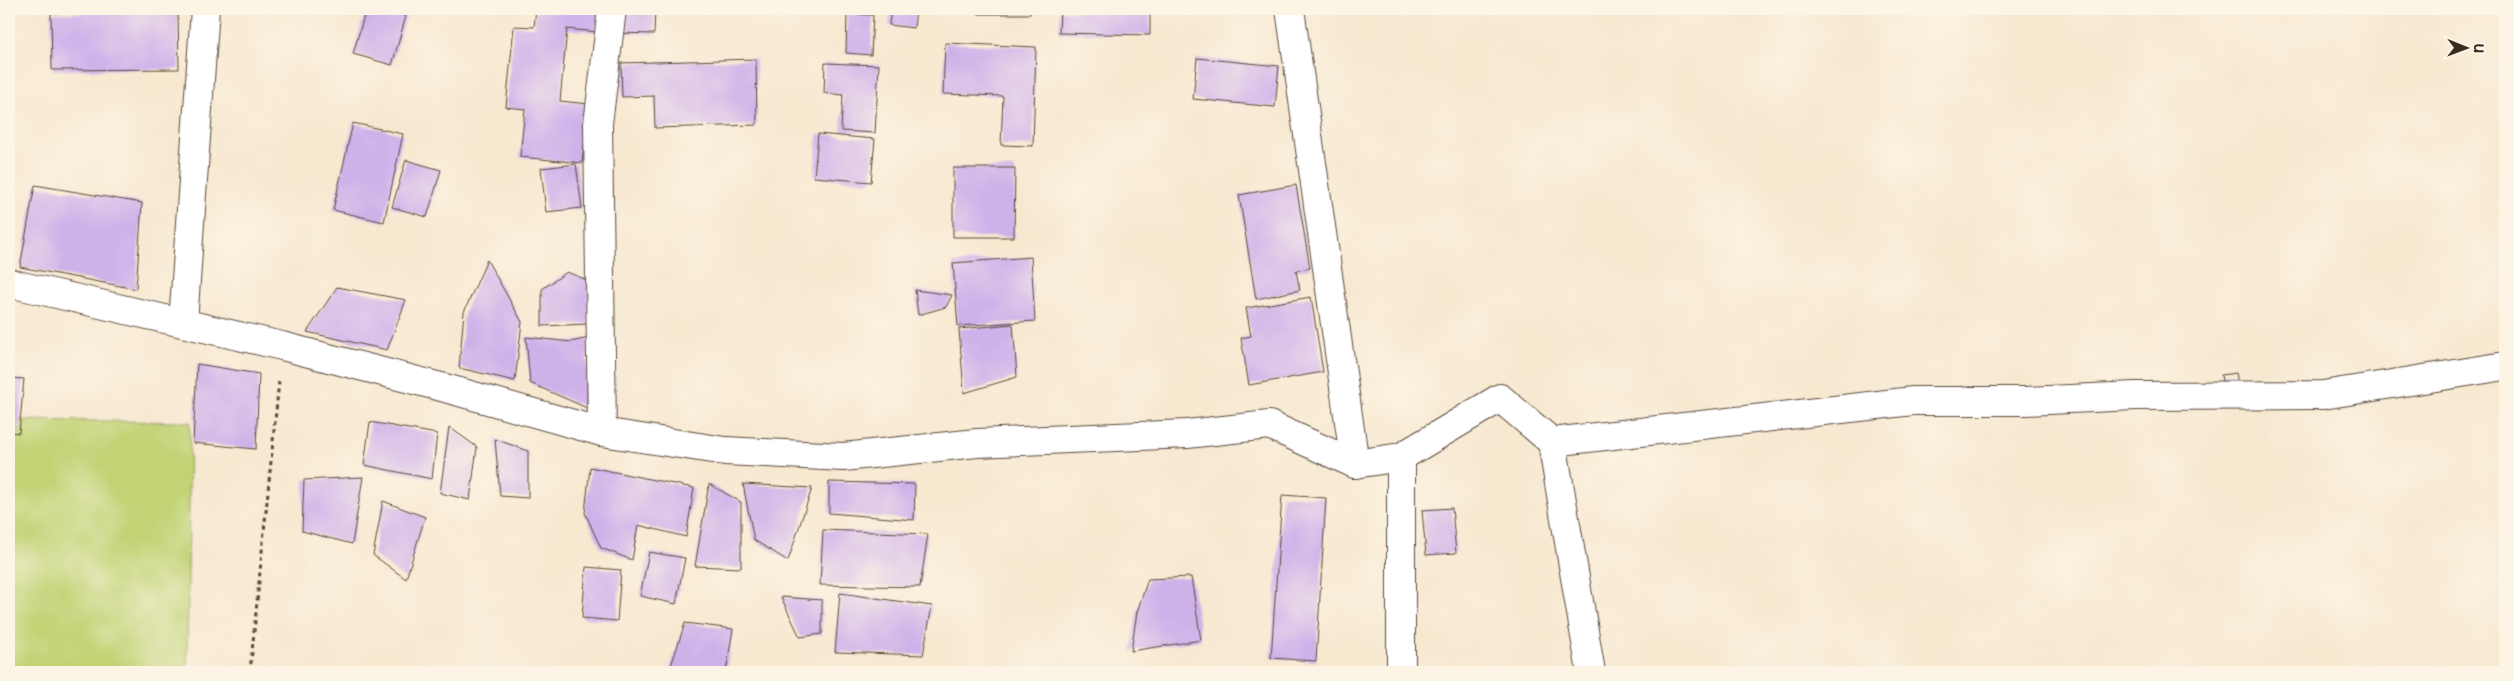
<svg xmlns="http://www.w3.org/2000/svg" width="2514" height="681" font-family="Mali,sans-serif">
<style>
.green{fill:#c2d376;stroke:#7e7e4a}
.building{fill:#cfb1ea}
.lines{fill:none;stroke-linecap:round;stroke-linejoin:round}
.minor-casing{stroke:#574639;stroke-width:30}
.path{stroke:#574639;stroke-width:3;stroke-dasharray:4 4;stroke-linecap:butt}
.minor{stroke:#fff;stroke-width:28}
</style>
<rect width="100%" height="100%" fill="#fcf5e5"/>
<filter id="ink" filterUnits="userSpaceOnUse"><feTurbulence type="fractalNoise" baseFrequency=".02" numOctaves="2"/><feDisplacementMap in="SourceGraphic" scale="10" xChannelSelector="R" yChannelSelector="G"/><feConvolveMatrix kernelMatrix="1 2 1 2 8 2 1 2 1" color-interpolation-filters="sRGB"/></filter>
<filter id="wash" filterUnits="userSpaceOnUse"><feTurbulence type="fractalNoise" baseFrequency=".0096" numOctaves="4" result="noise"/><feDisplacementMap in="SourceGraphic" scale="20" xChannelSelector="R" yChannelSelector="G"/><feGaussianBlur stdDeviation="1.12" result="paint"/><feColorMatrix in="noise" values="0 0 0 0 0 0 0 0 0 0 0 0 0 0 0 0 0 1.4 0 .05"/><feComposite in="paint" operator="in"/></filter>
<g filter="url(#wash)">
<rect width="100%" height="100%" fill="#f7e8d0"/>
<path class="green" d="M9 420 190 422 187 672H9Z"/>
<g id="blocks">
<g class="building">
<path d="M366 9H381L406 16 392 65 353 54Z"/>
<path d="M536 9H600L597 32 567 29 560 101 589 104 582 163 520 157 525 109 506 107 514 26 534 27Z"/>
<path d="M619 9H655L654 34 617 33Z"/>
<path d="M677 9H703V12Z"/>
<path d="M891 9H916L914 28 889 25Z"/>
<rect x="979" y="9" width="51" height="5"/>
<path d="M1102 9H1150V35L1059 33 1060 11 1102 12Z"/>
<path d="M178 11 179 69 52 70 51 13Z"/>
<path d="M847 14 873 15 871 55 846 53Z"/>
<path d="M945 43 1036 47 1033 146 1001 145 1003 96 943 94Z"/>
<path d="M1197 58 1279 66 1275 107 1193 99Z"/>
<path d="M756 59 757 125 655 128 654 96 622 97 621 63Z"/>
<path d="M825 63 879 65 875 133 841 131 843 95 824 93Z"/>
<path d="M353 123 403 134 384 222 333 210Z"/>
<path d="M818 134 875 139 871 182 814 177Z"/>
<path d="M406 160 441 170 427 217 392 207Z"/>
<path d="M576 164 582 208 546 212 541 168Z"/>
<path d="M953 168H1015L1014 237H953Z"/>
<path d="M35 185 142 203 136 289 20 267Z"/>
<path d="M1296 185 1310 268 1296 271 1300 290 1256 299 1239 195Z"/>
<path d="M1031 257 1035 321 958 326 953 263Z"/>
<path d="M487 260 522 322 515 381 459 368 464 312Z"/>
<path d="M567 272 589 281 588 324 542 326V289Z"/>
<path d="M337 287 406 300 387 350 307 332Z"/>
<path d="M915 290 952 295 946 307 918 315Z"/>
<path d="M1311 297 1323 372 1249 385 1241 338 1251 336 1246 308Z"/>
<path d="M1013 324 1017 377 964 393 959 329Z"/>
<path d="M526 337 571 342 588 338 587 408 530 383Z"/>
<path d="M197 364 259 374 256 449 193 443Z"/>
<path d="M2236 373 2239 389 2224 391 2221 375Z"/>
<path d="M9 378 24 379 19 433 9 432Z"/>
<path d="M370 422 437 434 432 479 364 465Z"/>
<path d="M449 427 477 447 470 500 440 493Z"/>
<path d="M495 439 528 451V498L500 496Z"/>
<path d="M590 467 694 488 686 537 638 525 632 560 601 548 585 513Z"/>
<path d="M363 477 352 544 302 531 304 480Z"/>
<path d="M829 482 915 484 914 520 829 513Z"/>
<path d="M709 484 741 502V568L695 566Z"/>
<path d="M743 484 812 488 788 561 754 540Z"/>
<path d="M1282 495 1326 498 1316 661 1271 658Z"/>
<path d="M383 501 425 517 406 579 373 555Z"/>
<path d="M1452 508 1456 553 1426 555 1422 510Z"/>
<path d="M823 530 928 534 920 587 820 585Z"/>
<path d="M649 552 685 558 676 604 640 596Z"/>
<path d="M586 567 621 570 617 621 582 618Z"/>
<path d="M1191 577 1201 640 1131 651 1137 612 1148 579Z"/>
<path d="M840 593 932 606 923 655 835 652Z"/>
<path d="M781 597 822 600V634L800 637Z"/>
<path d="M685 623 733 629 726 672 670 669Z"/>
</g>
</g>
</g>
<g filter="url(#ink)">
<use href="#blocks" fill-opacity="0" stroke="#574639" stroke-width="1"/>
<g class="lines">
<defs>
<g id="minor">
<path d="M1290 9 1355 464"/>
<path d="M9 283 282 346 445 388 602 432 725 451 843 457 977 443 1187 434 1269 425 1355 464 1401 457 1500 398 1552 442 1913 401H2026L2135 396 2323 395 2505 366"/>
<path d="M183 323 205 9"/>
<path d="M602 432 598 124 612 9"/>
<path d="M1552 442 1591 672"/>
<path d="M1401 672V457"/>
</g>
</defs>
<use href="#minor" class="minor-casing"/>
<path class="path" d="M250 672 279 381"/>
<use href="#minor" class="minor"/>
</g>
</g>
<rect width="2514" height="681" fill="none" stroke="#fcf5e5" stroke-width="30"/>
<g transform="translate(2466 48) rotate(91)" stroke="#fcf5e5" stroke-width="4" paint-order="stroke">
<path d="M0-4L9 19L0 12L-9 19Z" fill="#3b2a1e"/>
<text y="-8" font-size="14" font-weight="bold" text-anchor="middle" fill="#3b2a1e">U</text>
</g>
</svg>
